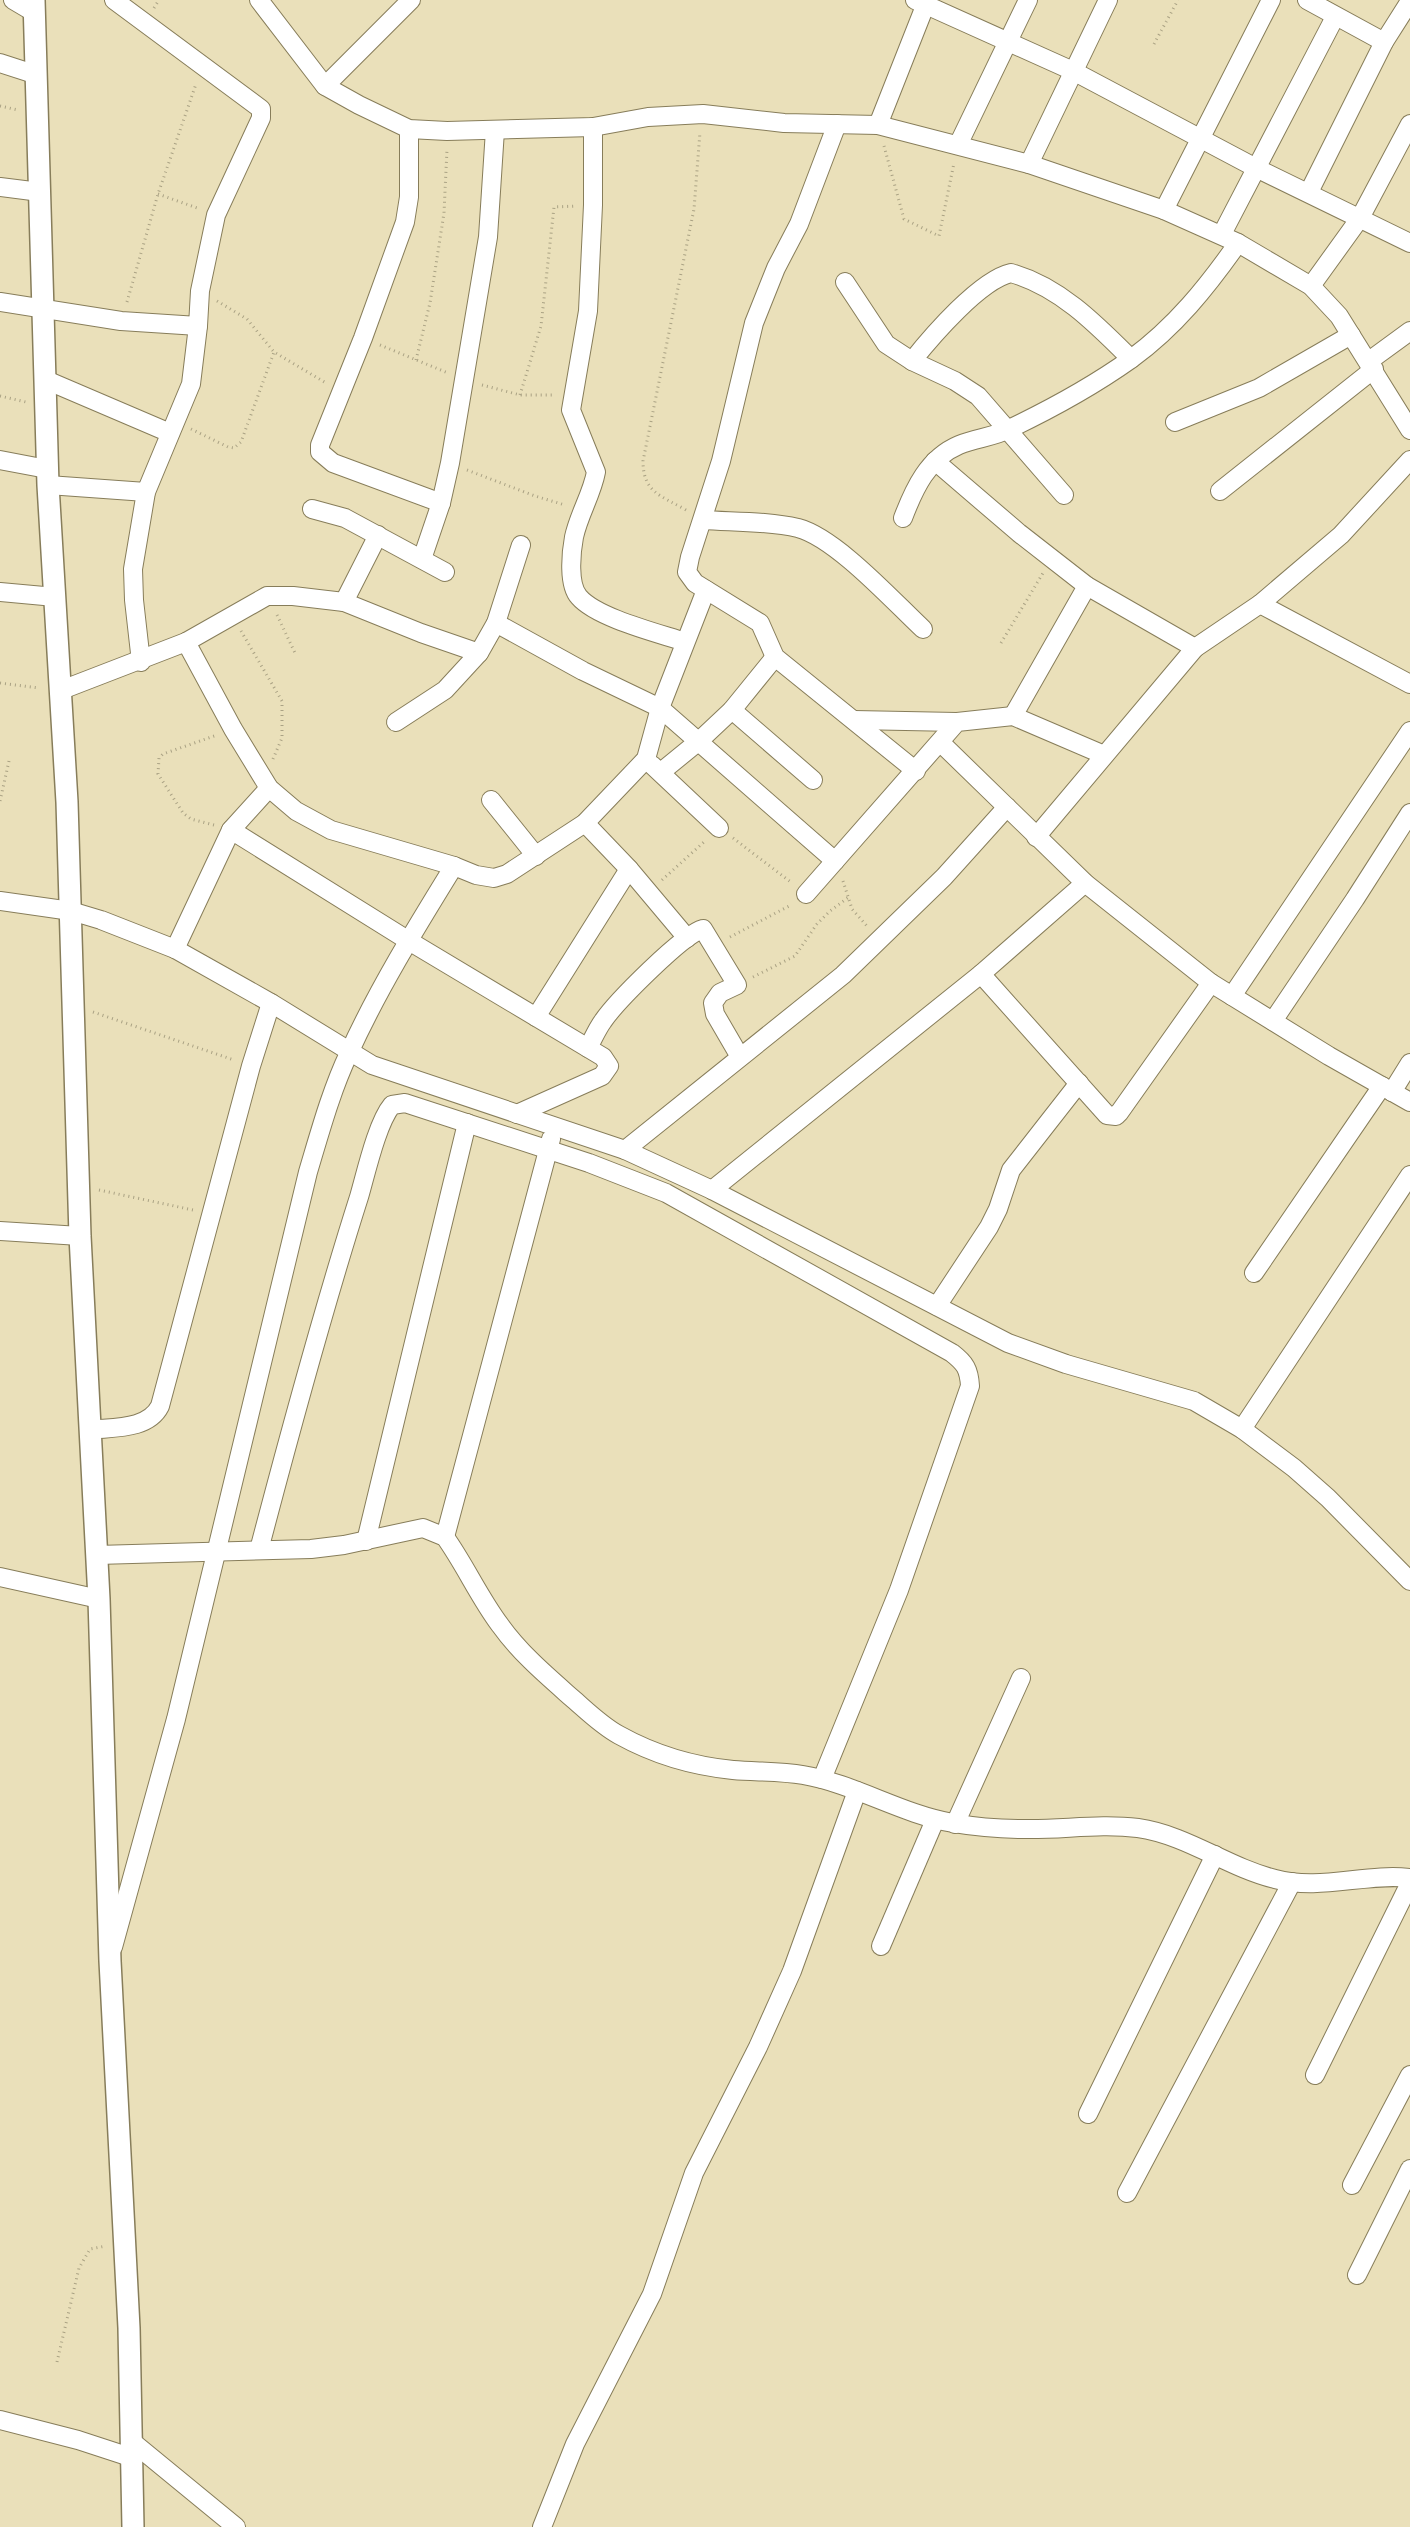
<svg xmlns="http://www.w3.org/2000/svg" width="1410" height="2527" font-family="Arial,sans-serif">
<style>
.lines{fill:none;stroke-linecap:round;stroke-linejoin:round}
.minor-casing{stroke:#877d5a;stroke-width:20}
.tertiary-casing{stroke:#877d5a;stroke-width:24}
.path{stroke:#aaa284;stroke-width:3;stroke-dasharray:1 4;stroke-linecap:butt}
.minor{stroke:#fff;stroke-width:18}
.tertiary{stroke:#fff;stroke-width:21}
</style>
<rect width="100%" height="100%" fill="#eae0ba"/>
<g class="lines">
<defs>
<g id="minor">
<path d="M13 0 35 13"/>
<path d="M259 0 325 86 359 105 409 129 447 131 593 127 648 117 703 114 784 123 878 125 1029 164 1164 210 1238 243 1311 286 1339 316 1410 430"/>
<path d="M915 0 1073 71 1256 168 1410 243"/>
<path d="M1307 0 1384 42"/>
<path d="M0 63 37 75"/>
<path d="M325 86 411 0"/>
<path d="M837 124 799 224 776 268 754 323 721 461 690 557 687 572 695 583 760 623 775 657 916 771"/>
<path d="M878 125 925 6"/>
<path d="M593 127V205L588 311 571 410 596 472C592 494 579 514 574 537 571 553 568 585 579 597 597 618 658 633 685 642"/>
<path d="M409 129V197L405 222 363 338 320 445V452L333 463 441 503"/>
<path d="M958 145 1028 0"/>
<path d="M1029 164 1108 0"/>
<path d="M0 187 40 192"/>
<path d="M1309 192 1384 42 1410 1"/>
<path d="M1164 210 1271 0"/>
<path d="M1222 234 1335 17"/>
<path d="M845 282 886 344 912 361 955 381 978 396 1064 495"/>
<path d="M1311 286 1360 218 1410 124"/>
<path d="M0 302 121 321 198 326 200 291 216 215 261 118V109L114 0"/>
<path d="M912 361C932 336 980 280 1011 273 1060 287 1096 324 1131 359"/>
<path d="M1369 361 1410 331"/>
<path d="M46 380 170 433"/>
<path d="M1175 422 1259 388 1351 335"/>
<path d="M0 460 47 469"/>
<path d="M935 461 1019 533 1087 586 1195 648 1036 837"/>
<path d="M48 485 146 492"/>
<path d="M1220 491 1374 369"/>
<path d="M312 509 345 518 445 572"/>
<path d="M903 518C914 489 928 458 959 445 975 438 994 437 1009 429 1051 409 1093 386 1131 359 1175 327 1207 287 1238 243"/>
<path d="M703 520C734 522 768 521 798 528 836 538 893 601 923 629"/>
<path d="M422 559 441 503 450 463 488 237 495 130"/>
<path d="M0 592 55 597"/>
<path d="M344 602 378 535"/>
<path d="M1260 604 1341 535 1410 460"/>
<path d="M496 623 583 671 660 708 835 861"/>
<path d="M186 642 233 729 269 788 296 811 331 830 454 866 476 875 494 878 507 874 585 823 646 759 660 708 706 590"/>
<path d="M1195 648 1260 604 1410 684"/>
<path d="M141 662 134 600 133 569 146 492 191 384 198 326"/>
<path d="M59 691 186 642 267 596H293L344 602 421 633 479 653 496 623 521 545"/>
<path d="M732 710 813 780"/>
<path d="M1013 716 1087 586"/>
<path d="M854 720 957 722"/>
<path d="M396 722 445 690 479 653"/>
<path d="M941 743 1085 883 1211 983 1329 1056 1410 1102"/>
<path d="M652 765 719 828"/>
<path d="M661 772 699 741 732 710 775 657"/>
<path d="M491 800 536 856"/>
<path d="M585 823 629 869 687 938"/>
<path d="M231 830 409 941 603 1057 609 1066 602 1076 517 1114"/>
<path d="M806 894 957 722 1013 716 1104 755"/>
<path d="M0 901 71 911 101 920 175 949 271 1003 372 1065 625 1150 712 1190 1008 1343 1066 1364 1194 1401 1242 1429 1294 1468 1328 1498 1410 1581"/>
<path d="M175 949 231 830 269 788"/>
<path d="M981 974 1107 1115 1116 1116 1119 1113 1211 983"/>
<path d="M1232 996 1410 731"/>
<path d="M536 1017 629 869"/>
<path d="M1273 1021 1355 899 1410 813"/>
<path d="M588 1048C593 1039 597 1029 603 1021 616 1002 683 934 703 929L737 985 720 993 713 1003 715 1014 740 1057"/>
<path d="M1392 1092 1410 1063"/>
<path d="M625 1150 843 975 944 877 1007 807"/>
<path d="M712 1190 981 974 1085 883"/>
<path d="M0 1231 80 1236"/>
<path d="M1254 1273 1382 1086"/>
<path d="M937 1306 989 1227 998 1209 1011 1170 1079 1083"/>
<path d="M1242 1429 1410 1175"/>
<path d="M89 1430C113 1427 148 1430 160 1406L251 1066 271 1003"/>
<path d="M445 1537 551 1139"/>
<path d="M366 1541 467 1123"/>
<path d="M259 1550C290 1432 322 1313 359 1197 366 1173 377 1123 392 1105L405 1103 589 1163 666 1193 952 1353C965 1363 969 1369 970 1386L899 1590 822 1779"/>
<path d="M97 1555 311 1549 344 1545 423 1528 445 1537C465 1565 479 1597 500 1625 520 1653 546 1675 572 1698 587 1711 602 1726 619 1735 655 1755 692 1766 733 1770 756 1772 780 1771 803 1775 855 1784 901 1814 953 1823 976 1827 1001 1829 1024 1829 1062 1830 1099 1823 1138 1828 1187 1835 1227 1867 1275 1879 1320 1891 1365 1873 1410 1878"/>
<path d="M0 1577 99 1599"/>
<path d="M955 1824 1021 1678"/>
<path d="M881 1946 935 1820"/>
<path d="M113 1947 176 1719 308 1172C320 1132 331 1091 349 1053 378 989 417 926 454 866"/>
<path d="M1315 2075 1410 1883"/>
<path d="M1088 2114 1215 1855"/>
<path d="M1352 2185 1410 2075"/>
<path d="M1127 2193 1292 1882"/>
<path d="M1357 2275 1410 2169"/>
<path d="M0 2420 78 2440 130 2457"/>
<path d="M130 2440 236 2527"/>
<path d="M542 2527 575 2444 652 2294 694 2173 758 2047 792 1971 857 1791"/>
</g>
<path id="tertiary" d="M34 0 48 485 67 802 80 1236 99 1599 110 1961 129 2328 133 2527"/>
</defs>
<use href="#minor" class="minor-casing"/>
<use href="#tertiary" class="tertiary-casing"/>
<g class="path">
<path d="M154 8 159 0"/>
<path d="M1154 44 1178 0"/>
<path d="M0 106 18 110"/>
<path d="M884 146 904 219 939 236 954 163"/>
<path d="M158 194 200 209"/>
<path d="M217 301 247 319 274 352 326 383"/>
<path d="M127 302 158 194 196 84"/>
<path d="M380 345 448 373"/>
<path d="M416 360 430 303 444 213 447 149"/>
<path d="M482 385 520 395H554"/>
<path d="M520 395 541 326 554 207 576 206"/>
<path d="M0 396 26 402"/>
<path d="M191 429 228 447 234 448 241 442 274 352"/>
<path d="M467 470 535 496 565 505"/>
<path d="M686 510C662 496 643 493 643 461L694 209 700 132"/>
<path d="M277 615 296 655"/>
<path d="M241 631 282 701V738L273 759"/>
<path d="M1001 643 1043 573"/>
<path d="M0 683 39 688"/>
<path d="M0 801 9 761"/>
<path d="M214 825 191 819 183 813 158 774 159 758 163 754 217 735"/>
<path d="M733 838 792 883"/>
<path d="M662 880 705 841"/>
<path d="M843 881 852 909 867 926"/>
<path d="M730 937 791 905"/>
<path d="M753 977 795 956 817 924 830 911 849 897"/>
<path d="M93 1012 234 1060"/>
<path d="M99 1190 193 1210"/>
<path d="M57 2362 79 2268 90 2249 106 2246"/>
</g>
<use href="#minor" class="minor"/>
<use href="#tertiary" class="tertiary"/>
</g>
</svg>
